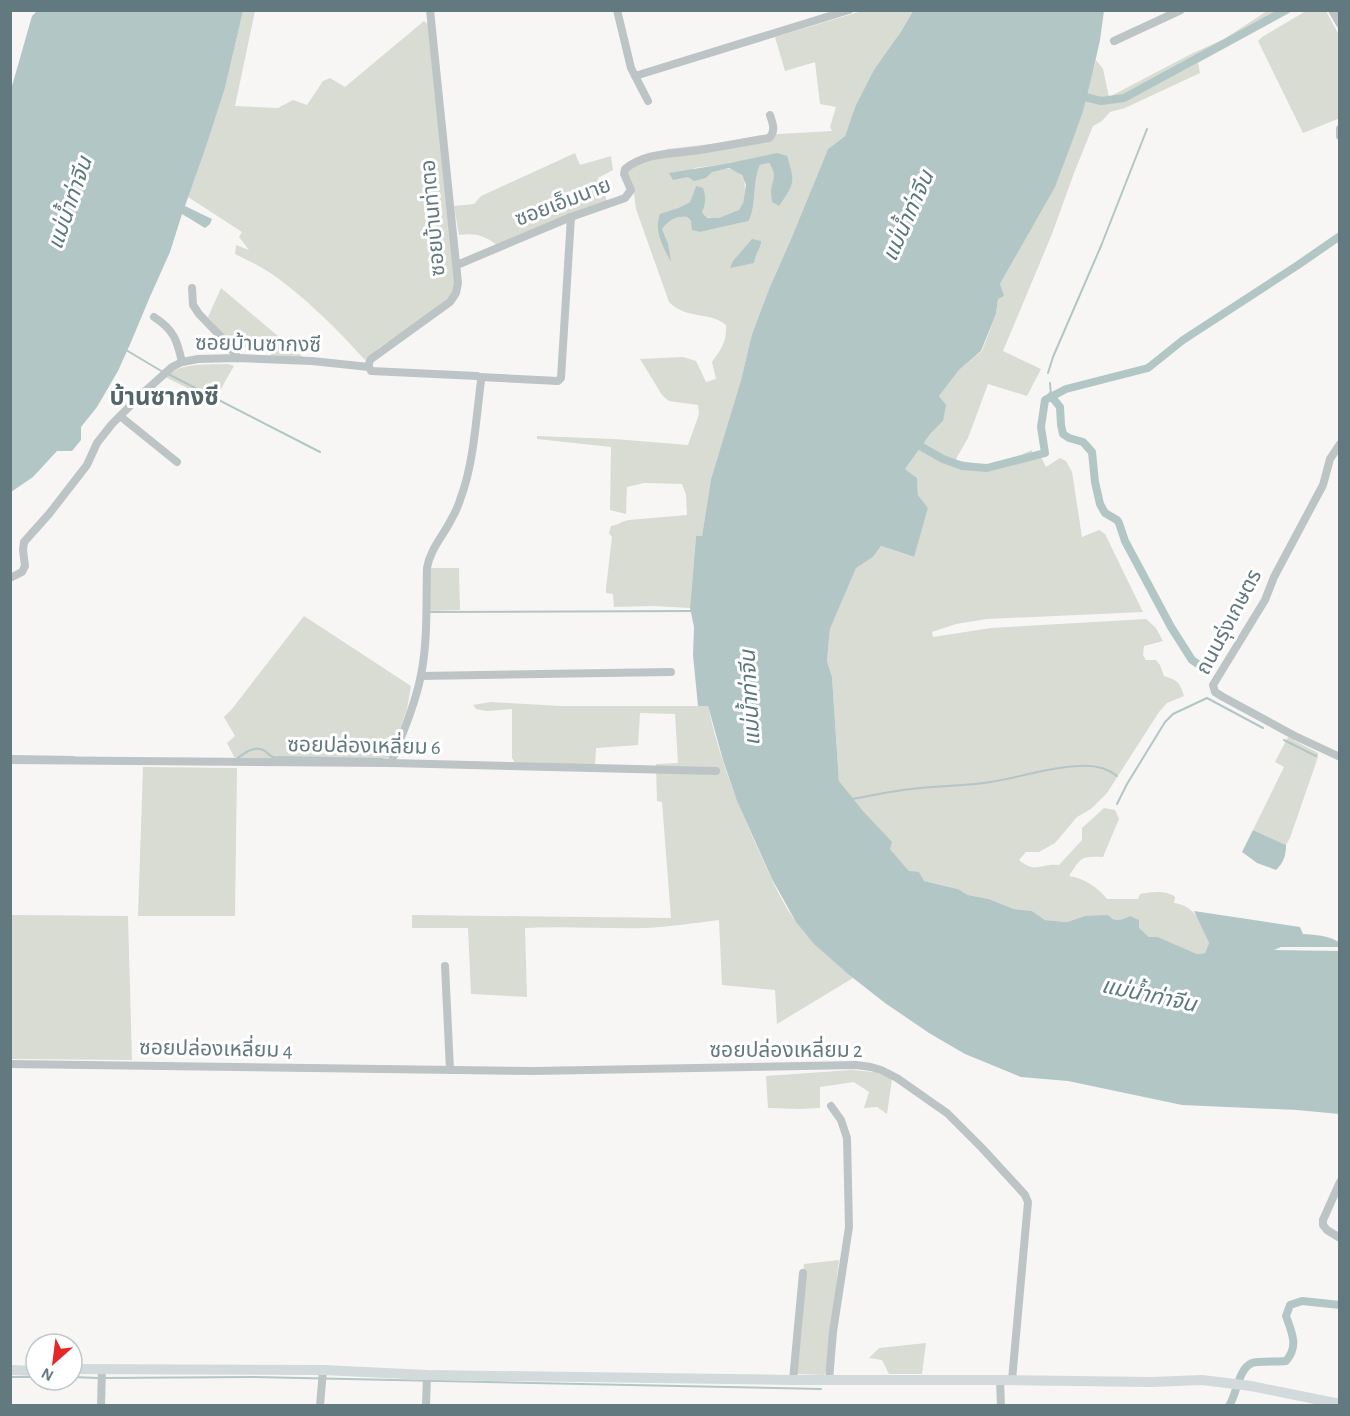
<svg xmlns="http://www.w3.org/2000/svg" width="1350" height="1416" font-family="'Alegreya Sans','Noto Sans Thai',sans-serif">
<style>
.green{fill:#d8dcd3;fill-rule:evenodd}
.water{fill:#b3c6c6}
.lines{fill:none;stroke-linecap:round;stroke-linejoin:round}
.stream{stroke:#b3c6c6;stroke-width:2}
.canal{stroke:#b3c6c6;stroke-width:8}
.street{stroke:#bdc4c6;stroke-width:8}
.secondary{stroke:#d2dadb;stroke-width:10}
.labels{text-anchor:middle;dominant-baseline:central;stroke-width:6;stroke-linejoin:round;paint-order:stroke}
.street-label{font-size:21px;fill:#62797f;stroke:#fff}
.water-label{font-size:22px;font-style:italic;fill:#5c797a;stroke:#fff}
.quarter-label{font-size:24px;font-weight:bold;fill:#54656a;stroke:#fff}
</style>
<rect width="100%" height="100%" fill="#f7f6f4"/>
<g class="green">
<path d="M243 11H255L235 106 278 108 293 100 307 105 323 81 330 78 345 87 424 21 429 25 455 287 451 298 442 306 380 347 365 360C336 328 307 299 272 274 260 266 247 260 235 254L236 245 249 250 239 237 242 232 188 197 206 147 225 88Z"/>
<path d="M862 11H913L855 107 845 136 828 149 791 239 769 289 752 334 741 380 711 479 702 536H696L690 608 652 606 614 607 613 594 606 593V588L612 537 609 533 611 526C618 525 622 521 629 520 648 518 667 517 687 515L686 495 682 484 644 483 627 487 626 514 610 510 611 447 537 439V436L614 439 688 445 699 414 698 405 669 401 662 395 640 359 683 357 696 361 706 382 716 379 712 362C721 349 727 342 726 325 710 311 686 320 669 302L636 209 633 185 621 168 667 149 719 143 762 135 832 131 830 127 836 107 820 104 815 62 785 71 775 37ZM787 156 771 191C775 180 776 174 769 163L760 165C752 183 757 204 749 221L700 232 687 217C675 216 669 221 662 229L668 243 670 260 666 252 658 219 660 215 678 208 690 202 696 186C698 194 698 207 703 214 710 223 731 216 738 211 742 208 743 203 744 198 746 185 746 172 730 169 723 167 697 175 688 177L694 168Z"/>
<path d="M1267 11H1293L1198 63 1200 73 1125 108 1110 112 1102 121 1093 126 1074 173 1052 234 1003 351 1041 369 1027 396 988 384 968 438 957 457 956 460 978 464H991L1022 455 1025 453 1032 450V453H1039L1046 467 1060 458 1066 461 1072 472 1082 537 1099 530 1105 534 1143 612 987 619 956 624 932 632 933 637 991 628 1146 619 1156 628 1163 641 1144 646 1143 655 1146 660H1156L1160 665 1164 676C1177 680 1180 682 1184 696L1167 703 1159 712 1107 793 1091 809 1077 817 1055 843 1039 852H1026L1019 860C1036 874 1040 863 1059 865L1082 840V828L1104 808 1115 810 1119 819 1103 857C1080 856 1081 858 1069 876 1083 878 1098 887 1107 899H1138L1140 894C1152 892 1166 890 1175 897L1174 903C1197 906 1201 925 1209 943L1205 953 1197 954 1158 937H1149L1138 928 1111 918 1085 916 1067 922 1045 920 1032 911 1014 909 989 899 968 895 958 889 924 881 909 871 890 849 839 781 832 677 827 661 830 629 856 567 873 557 881 546 913 557 928 508 918 495 917 478 905 469 931 433 943 421 938 397 959 370 982 351 996 314 1000 284 1055 186 1083 112 1096 60 1103 69 1109 97 1191 54 1224 39Z"/>
<path d="M1306 11H1326L1339 35 1340 118 1303 133 1258 41 1262 37Z"/>
<path d="M575 153 580 165 611 156 613 170 598 178 607 201 497 245C484 235 474 233 459 235L454 206 474 204 481 196Z"/>
<path d="M221 288 304 358 271 356V349L235 348 208 317Z"/>
<path d="M228 364 234 366 214 401 165 377C180 362 208 365 228 364Z"/>
<path d="M431 568H459L460 610 428 611Z"/>
<path d="M304 616 411 686 407 709 391 754 387 760 246 761 234 757 227 743 235 736 224 717 232 709Z"/>
<path d="M491 702 561 706H708C719 759 740 810 763 860 772 880 784 907 798 924 814 945 834 961 853 978L777 1024 775 990 722 985 719 920C694 923 669 927 645 928 605 929 565 926 525 928L527 997 471 994 468 928H412V915L671 918 662 802 657 801 656 764 678 763 675 714 640 713 638 745 596 748 595 765 516 764 512 758V709L487 711 476 709 473 705Z"/>
<path d="M1288 737 1318 753V757L1290 838 1286 845 1253 830 1284 767 1275 762Z"/>
<path d="M143 767 237 768 235 916H138Z"/>
<path d="M11 915 128 916 132 1060 11 1059Z"/>
<path d="M851 1070 875 1072 892 1079 887 1114 877 1107 864 1108 869 1092 854 1082 820 1087V1108L800 1109 768 1108 766 1076Z"/>
<path d="M839 1260 827 1369 824 1375 796 1374 804 1264Z"/>
<path d="M926 1343 922 1374H889L882 1360 869 1358 879 1348Z"/>
</g>
<g class="water">
<path d="M37 11H243L225 88 206 147 185 206 212 219 210 224 205 228 182 214 170 252 149 299 131 342 118 371 97 407 81 427V440L72 451H57L33 477 11 492 10 93 32 16Z"/>
<path d="M913 11H1104L1100 40 1092 76 1083 112 1072 142 1055 187 1000 284 1004 296 998 299 996 314 981 351 959 370 939 396 946 405 943 421 931 433 905 469 917 478 918 495 928 508 914 557 881 546 873 557 856 568 830 629 827 661 832 677 839 781 862 810 892 842 890 849 909 871 919 872 924 881 958 889 968 895 989 899 1014 909 1032 911 1045 920 1067 922 1085 916 1108 915C1115 923 1123 920 1130 916L1139 920V928L1149 937H1158L1197 954 1205 953 1209 943 1194 911 1300 927 1303 934C1316 935 1327 935 1339 942L1338 947H1281L1274 950 1339 951V1114L1297 1110 1182 1105 1068 1081 1021 1077 965 1054 929 1033 885 1003 848 974 814 944 796 922 772 879 737 801 723 760 708 706H698L693 655 694 627 690 608 696 536H702L711 479 741 380 752 334 769 289 791 239 828 149 845 136 855 107 874 70 900 33Z"/>
<path d="M777 153 787 156C795 182 795 183 779 206L772 202C772 199 771 196 771 192 772 179 778 177 769 163L760 165C752 183 757 203 749 221L700 232 692 230 691 221 687 217C675 216 669 221 662 229L668 243 671 262C664 249 653 229 660 214L678 208 690 202 696 186 703 188C706 197 706 203 702 212L704 215 708 218H719L739 210 743 203 746 185 742 175 729 168 712 172 706 178 694 181 688 177 673 180 669 173 730 163Z"/>
<path d="M752 239 761 241C761 248 755 254 754 263L730 268 733 261Z"/>
<path d="M1253 830 1286 845C1286 855 1284 862 1276 870L1257 863 1242 852Z"/>
</g>
<g class="lines">
<g class="stream">
<path d="M126 350 163 372"/>
<path d="M1048 373 1053 357 1101 246 1147 129"/>
<path d="M168 374 320 452"/>
<path d="M1050 383 1051 396"/>
<path d="M431 612 692 611"/>
<path d="M1284 740 1316 756"/>
<path d="M10 756 74 757"/>
<path d="M235 760C243 754 255 744 265 751 268 753 270 756 273 757L382 759"/>
<path d="M852 799C871 796 891 791 911 789 935 786 960 786 984 783 1016 779 1047 767 1079 766 1093 765 1106 767 1117 776"/>
<path d="M1117 804 1127 784 1165 722 1173 714 1207 698 1263 728"/>
<path d="M10 1377H36"/>
<path d="M72 1377 98 1378"/>
<path d="M104 1378 254 1377 821 1389"/>
</g>
<g class="canal">
<path d="M1077 95 1101 101 1124 98 1286 10"/>
<path d="M1051 396 1060 407 1061 425 1063 434 1069 438 1083 442 1092 452 1095 482 1100 504 1105 513 1117 520 1119 523 1125 541 1171 627 1192 660 1208 671"/>
<path d="M913 442 943 459 962 466 987 468 1045 453 1041 427 1045 400 1066 389 1148 368 1183 340 1298 265 1340 236"/>
<path d="M1229 1406C1237 1394 1238 1369 1252 1363 1258 1361 1279 1362 1286 1361 1299 1346 1292 1333 1286 1316L1290 1305 1302 1301 1340 1305"/>
</g>
<g class="street">
<path d="M617 10 631 68 648 101"/>
<path d="M1332 10 1340 24"/>
<path d="M1114 41 1181 10"/>
<path d="M635 76 849 10"/>
<path d="M1340 129V136"/>
<path d="M457 265 571 217 625 198 631 190 624 174 625 169C646 152 674 154 700 150 723 146 746 142 769 138 776 131 773 124 770 115"/>
<path d="M192 288 193 305 199 314 226 342 238 358"/>
<path d="M154 317C174 330 177 340 182 362"/>
<path d="M480 377 558 381 561 378 571 217"/>
<path d="M120 416 177 462"/>
<path d="M1340 444 1330 459 1323 485 1274 577 1265 600 1213 685 1215 692 1223 697 1295 736 1340 757"/>
<path d="M10 578 22 572 25 566 23 550 24 542 49 514 87 465 97 443 112 424 142 394 172 367 182 362 198 359 238 358 312 361 369 367"/>
<path d="M421 676 671 672"/>
<path d="M10 760 391 763 716 771"/>
<path d="M391 763C402 735 415 705 421 675 428 640 426 604 427 568 430 549 444 535 452 518 456 511 459 504 461 497 474 462 476 418 481 381L480 377 477 376 371 371C368 366 368 363 371 359L450 302 456 293 458 283 430 10"/>
<path d="M445 966 450 1070"/>
<path d="M10 1064 533 1071 856 1065 871 1067 881 1070 897 1078 934 1104 947 1113 982 1148 1017 1186 1025 1195 1028 1202 1012 1380"/>
<path d="M1340 1182 1323 1220V1225L1327 1230 1340 1238"/>
<path d="M793 1380 803 1273"/>
<path d="M829 1380 833 1332 849 1227 847 1138 841 1120 831 1106"/>
<path d="M1000 1380 1001 1406"/>
<path d="M101 1406 102 1369"/>
<path d="M320 1406 323 1370"/>
<path d="M426 1406 427 1375"/>
</g>
<g class="secondary">
<path d="M72 1369 323 1370 427 1375 793 1380H1000L1152 1382 1202 1380 1251 1386 1340 1404"/>
<path d="M10 1370 36 1371"/>
</g>
</g>
<g class="labels">
<g class="street-label">
<text transform="translate(563 202) rotate(-21)">ซอยเอ็มนาย</text>
<text transform="translate(433 218) rotate(-95)">ซอยบ้านท่าตอ</text>
<text transform="translate(258 344) rotate(1)">ซอยบ้านซากงซี</text>
<text transform="translate(1229 622) rotate(-62)">ถนนรุ่งเกษตร</text>
<text transform="translate(364 746) rotate(1)">ซอยปล่องเหลี่ยม 6</text>
<text transform="translate(216 1049) rotate(1)">ซอยปล่องเหลี่ยม 4</text>
<text x="786" y="1050">ซอยปล่องเหลี่ยม 2</text>
</g>
<g class="water-label">
<text transform="translate(70 203) rotate(-71)">แม่น้ำท่าจีน</text>
<text transform="translate(908 216) rotate(-66)">แม่น้ำท่าจีน</text>
<text transform="translate(750 698) rotate(-93)">แม่น้ำท่าจีน</text>
<text transform="translate(1149 995) rotate(12)">แม่น้ำท่าจีน</text>
</g>
<g class="quarter-label">
<text x="164" y="398">บ้านซากงซี</text>
</g>
</g>
<rect width="1350" height="1416" fill="none" stroke="#62797f" stroke-width="24"/>
<g transform="translate(54 1362) rotate(208)"><circle r="28" fill="#ffffff" stroke="#c0c9cc" stroke-width="1.5"/>
<path d="M0-4.5L10 22L0 15L-10 22Z" fill="#e42727"/>
<text y="-9" font-size="16" font-weight="bold" text-anchor="middle" fill="#62797f">N</text>
</g>
</svg>
